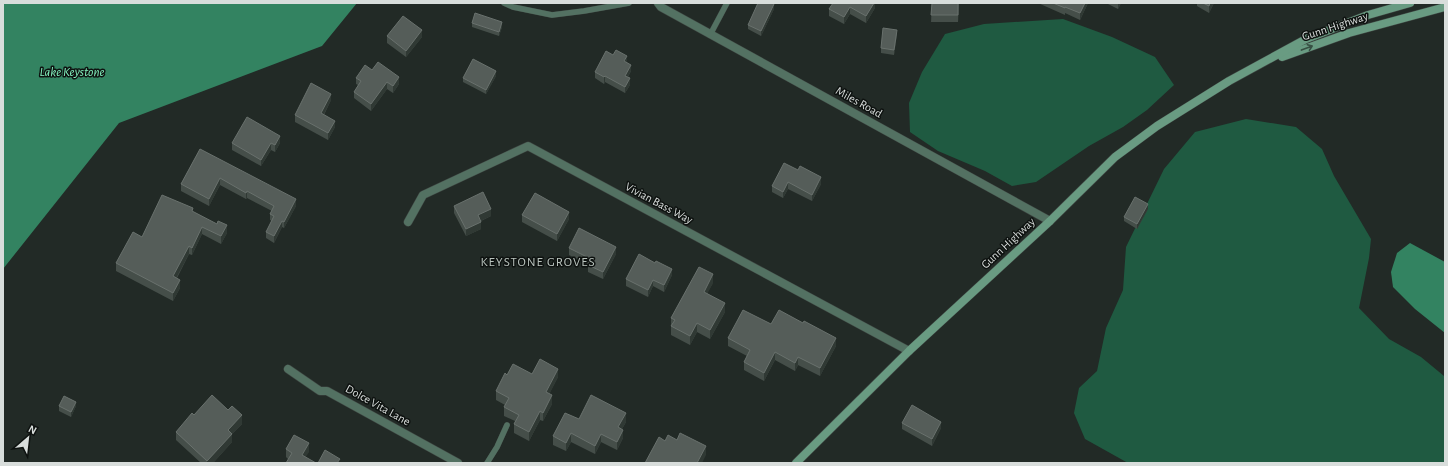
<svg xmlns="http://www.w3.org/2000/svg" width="1448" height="466" font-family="'Alegreya Sans',sans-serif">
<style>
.green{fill:#1f5a41}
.water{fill:#338361}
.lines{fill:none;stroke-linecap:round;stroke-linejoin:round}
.lane-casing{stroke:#3f4743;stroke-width:6}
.street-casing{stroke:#3f4743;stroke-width:9}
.secondary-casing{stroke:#3f4743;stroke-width:9}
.lane{stroke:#537162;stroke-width:5.5}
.street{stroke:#537162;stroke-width:8}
.secondary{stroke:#699b82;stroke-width:8}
.wall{fill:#454e49}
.shaded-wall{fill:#303934}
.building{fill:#555d59;stroke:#69716d}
.oneway{stroke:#375043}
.labels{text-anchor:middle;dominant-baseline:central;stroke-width:3;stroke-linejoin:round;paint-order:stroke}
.street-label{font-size:12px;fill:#d8dddb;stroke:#0e1210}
.water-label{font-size:13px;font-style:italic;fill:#83f2bf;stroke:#0e1210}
.neighbourhood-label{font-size:13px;letter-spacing:1px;fill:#bac4be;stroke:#0e1210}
</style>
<rect width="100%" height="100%" fill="#222a26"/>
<g class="green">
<path d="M1063 19 1112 37 1155 57 1174 85 1147 110 1123 127 1089 146 1036 182 1012 186 985 171 938 151 910 132 909 103 922 72 945 34 984 24Z"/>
<path d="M1246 119 1296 127 1322 149 1334 176 1371 239 1369 258 1359 308 1389 339 1421 357 1444 376 1445 381V463H1128L1085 439 1074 413 1079 388 1097 371 1106 328 1123 290 1126 247 1164 169 1195 132Z"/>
</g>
<g class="water">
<path d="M3 3H357L322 46 119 123 3 269Z"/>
<path d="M1410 243 1445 262V333L1415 309 1393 287 1391 272 1397 253Z"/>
</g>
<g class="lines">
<defs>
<g id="lane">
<path d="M504 3 513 7 552 15 584 11 629 3"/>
<path d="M710 35 727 3"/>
<path d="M487 463 497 447 507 425"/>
</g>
<g id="street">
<path d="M658 3 661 7 1050 221"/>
<path d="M408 222 423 195 528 146 909 351"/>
<path d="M288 369 320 391H327L458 463"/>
</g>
<g id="secondary">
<path d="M1282 57 1349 33 1445 7"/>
<path d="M796 463 909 351 1050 221 1115 157 1157 126 1229 81 1306 39 1368 15 1410 3"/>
</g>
</defs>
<use href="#lane" class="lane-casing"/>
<use href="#street" class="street-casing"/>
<use href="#secondary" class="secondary-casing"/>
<use href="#lane" class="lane"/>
<use href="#street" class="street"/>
<use href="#secondary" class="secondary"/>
</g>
<g class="wall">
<path d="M875 3V8L866 23 850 14 844 24 829 16V9Z"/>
<path d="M932 3H959L958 22H931Z"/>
<path d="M1038 3H1088L1080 20 1065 13V15Z"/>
<path d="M1106 3H1121L1118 9Z"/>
<path d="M1197 3H1214L1209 13 1197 6Z"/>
<path d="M774 9 761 36 748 29V25Z"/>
<path d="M472 23 502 27 499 36 472 27Z"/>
<path d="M897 34 894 55 881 53V48Z"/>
<path d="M387 36 422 37 406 57 387 43Z"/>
<path d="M627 62 631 71 628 77 630 85 625 93 605 82 604 84 595 78V72Z"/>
<path d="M496 76 486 94 463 82V78Z"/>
<path d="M356 78 399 84 393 93 387 89 371 111 354 98V92L358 85 356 84Z"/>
<path d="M331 100 324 115 335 127 328 140 295 122V115Z"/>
<path d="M232 143H280L275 152 271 150 261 166 232 150Z"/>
<path d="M200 149 296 206 284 228 282 227 274 243 266 238V232L272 221 270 220V214L272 211 247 198 246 199 220 185 209 206 181 191V184Z"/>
<path d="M798 170 821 184 812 201 788 189 783 198 772 192V186Z"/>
<path d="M454 206 491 216 481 221V229L466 236 454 213Z"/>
<path d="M1148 209 1137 229 1124 221V217Z"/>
<path d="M193 212 227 233 221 244 202 234 192 255 189 254 177 278 180 288 173 301 116 271V263L142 237Z"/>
<path d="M522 215 569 219 557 241 522 222Z"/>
<path d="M569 248 616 254 603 279 588 272V264L569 255Z"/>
<path d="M655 263 672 275 664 292 653 286 648 297 626 286V279Z"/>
<path d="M713 283 707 293 725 312 710 339 697 332 690 345 671 335V318Z"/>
<path d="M771 324 836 346 820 376 798 365 795 371 775 360 764 381 744 370V362L747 356 728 346V338Z"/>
<path d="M532 374 558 377 549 394 552 404 543 421 540 420 529 441 514 433V424L515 421 504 416V407L505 405 496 400V391L507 375Z"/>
<path d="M59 406H76L71 417 59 411Z"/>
<path d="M194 415 242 424 232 434V442L213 463H201L176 440V432Z"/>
<path d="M579 419 626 422 622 429 623 438 617 450 601 442 595 454 571 442 566 451 553 445V436Z"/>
<path d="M902 423 941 428 932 446 902 429Z"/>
<path d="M286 449 309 452 288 459 286 457Z"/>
</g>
<g class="shaded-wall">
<path d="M874 3H875V8L866 23V16Z"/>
<path d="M1085 3H1088L1080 20V13Z"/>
<path d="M1118 3H1121L1118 9Z"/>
<path d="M1210 3H1214L1209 13V6Z"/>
<path d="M774 4V9L761 36V31Z"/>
<path d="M850 7V14L844 24V17Z"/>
<path d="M502 22V27L499 36V32Z"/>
<path d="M422 30V37L406 57V51Z"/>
<path d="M897 30V34L894 55V50Z"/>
<path d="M627 56V62L624 61Z"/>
<path d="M631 65V71L625 82V76Z"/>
<path d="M496 71V76L486 94V90Z"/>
<path d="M605 76V82L604 84V77Z"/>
<path d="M399 77V84L393 93V86Z"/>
<path d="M630 78V85L625 93V87Z"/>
<path d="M387 82V89L371 111V104Z"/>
<path d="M331 94V100L321 120V113Z"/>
<path d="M335 121V127L328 140V133Z"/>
<path d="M280 136V143L275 152V145Z"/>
<path d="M271 143V150L261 166V160Z"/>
<path d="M821 177V184L812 201V195Z"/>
<path d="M220 178V185L209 206V199Z"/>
<path d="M788 182V189L783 198V192Z"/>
<path d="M247 191V198L246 199V193Z"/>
<path d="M296 199V206L284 228V222Z"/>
<path d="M1148 204V209L1137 229V224Z"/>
<path d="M491 209V216L478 222V215Z"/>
<path d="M569 212V219L557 241V234Z"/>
<path d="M282 221V227L274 243V236Z"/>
<path d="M481 222V229L466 236V229Z"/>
<path d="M227 225V233L221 244V236Z"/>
<path d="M202 227V234L192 255V248Z"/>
<path d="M189 246V254L173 284V276Z"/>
<path d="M616 247V254L603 279V272Z"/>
<path d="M672 269V275L664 292V285Z"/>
<path d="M713 274V283L704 300V292Z"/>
<path d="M180 280V288L173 301V293Z"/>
<path d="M653 280V286L648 297V290Z"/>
<path d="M725 303V312L710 339V330Z"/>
<path d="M697 323V332L690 345V336Z"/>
<path d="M836 338V346L820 376V368Z"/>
<path d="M775 352V360L764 381V373Z"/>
<path d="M798 357V365L795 371V363Z"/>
<path d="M558 369V377L546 401V392Z"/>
<path d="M552 395V404L543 421V413Z"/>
<path d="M76 402V406L71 417V412Z"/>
<path d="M540 411V420L529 441V432Z"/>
<path d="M626 413V422L618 436V427Z"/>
<path d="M242 415V424L232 434V442L213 463H207V461L228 430Z"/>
<path d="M941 422V428L932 446V439Z"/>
<path d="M623 430V438L617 450V442Z"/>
<path d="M571 433V442L566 451V443Z"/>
<path d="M601 434V442L595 454V446Z"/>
<path d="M309 443V452L302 463V455Z"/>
<path d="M706 446V455L702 463H697Z"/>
</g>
<g class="building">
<path d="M758 3H772L774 4 761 31 748 25Z"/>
<path d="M833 3H874L866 16 850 7 844 17 829 9Z"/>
<path d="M932 3H958V15H931Z"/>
<path d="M1053 3H1085L1080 13 1065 7V8Z"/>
<path d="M1203 3H1210L1209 6Z"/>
<path d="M475 13 502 22 499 32 472 23Z"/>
<path d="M403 16 422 30 406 51 387 36Z"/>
<path d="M883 28 897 30 894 50 881 48Z"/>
<path d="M616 50 627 56 624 61 631 65 625 76 630 78 625 87 605 76 604 77 595 72 606 51 613 55Z"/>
<path d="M473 59 496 71 486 90 463 78Z"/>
<path d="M378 62 399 77 393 86 387 82 371 104 354 92 361 81 356 78 365 65 372 70Z"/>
<path d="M311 83 331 94 321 113 335 121 328 133 295 115Z"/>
<path d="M247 117 280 136 275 145 271 143 261 160 232 143Z"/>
<path d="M200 149 296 199 284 222 282 221 274 236 266 232 274 216 270 214 274 206 247 191 246 193 220 178 209 199 181 184Z"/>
<path d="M784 163 798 170 800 166 821 177 812 195 788 182 783 192 772 186Z"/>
<path d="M483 192 491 209 478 215 481 222 466 229 454 206Z"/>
<path d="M535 193 569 212 557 234 522 215Z"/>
<path d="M162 195 193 208 192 211 217 224 218 221 227 225 221 236 202 227 192 248 189 246 173 276 180 280 173 293 116 263 133 232 142 237Z"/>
<path d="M1135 197 1148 204 1137 224 1124 217Z"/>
<path d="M579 228 616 247 603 272 588 265 591 259 569 248Z"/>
<path d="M639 254 655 263 656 261 672 269 664 285 653 280 648 290 626 279Z"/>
<path d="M699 267 713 274 704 292 725 303 710 330 697 323 690 336 671 326 675 320 671 318Z"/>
<path d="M743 310 771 324 779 310 803 323 804 321 836 338 820 368 798 357 795 363 775 352 764 373 744 362 750 350 728 338Z"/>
<path d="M540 359 558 369 546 392 552 395 543 413 540 411 529 432 514 424 519 415 504 407 509 398 496 391 505 373 507 375 513 364 532 374Z"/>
<path d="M212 395 228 410 232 406 242 415 228 430 232 434 207 461 176 432 192 413 194 415Z"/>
<path d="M591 395 626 413 618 427 623 430 617 442 601 434 595 446 571 433 566 443 553 436 565 413 579 419Z"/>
<path d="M64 396 76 402 71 412 59 406Z"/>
<path d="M912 405 941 422 932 439 902 423Z"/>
<path d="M680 433 706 446 697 463H645L659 437 665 441 668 435 677 440Z"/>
<path d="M294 435 309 443 302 455 316 463H286L292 453 286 449Z"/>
<path d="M325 450 340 459 337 463H318Z"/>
</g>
<defs><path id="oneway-shaft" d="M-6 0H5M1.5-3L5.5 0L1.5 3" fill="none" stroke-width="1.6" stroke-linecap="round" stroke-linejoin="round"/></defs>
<use class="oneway" href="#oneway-shaft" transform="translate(1307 48) rotate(-20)"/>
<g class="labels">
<g class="street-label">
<text transform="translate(1335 26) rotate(-18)">Gunn Highway</text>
<text transform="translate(859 102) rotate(29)">Miles Road</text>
<text transform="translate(659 203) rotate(28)">Vivian Bass Way</text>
<text transform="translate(1008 243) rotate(-43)">Gunn Highway</text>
<text transform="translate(378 405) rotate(29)">Dolce Vita Lane</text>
</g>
<g class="water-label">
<text x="72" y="72">Lake Keystone</text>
</g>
<g class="neighbourhood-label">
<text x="538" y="262">KEYSTONE GROVES</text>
</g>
</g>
<rect width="1448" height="466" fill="none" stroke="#d8dddb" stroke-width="8"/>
<g transform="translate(28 438) rotate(28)" stroke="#0e1210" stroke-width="3" paint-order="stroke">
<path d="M0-3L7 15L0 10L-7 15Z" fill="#d8dddb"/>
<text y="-6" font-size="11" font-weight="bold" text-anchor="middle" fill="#d8dddb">N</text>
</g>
</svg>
